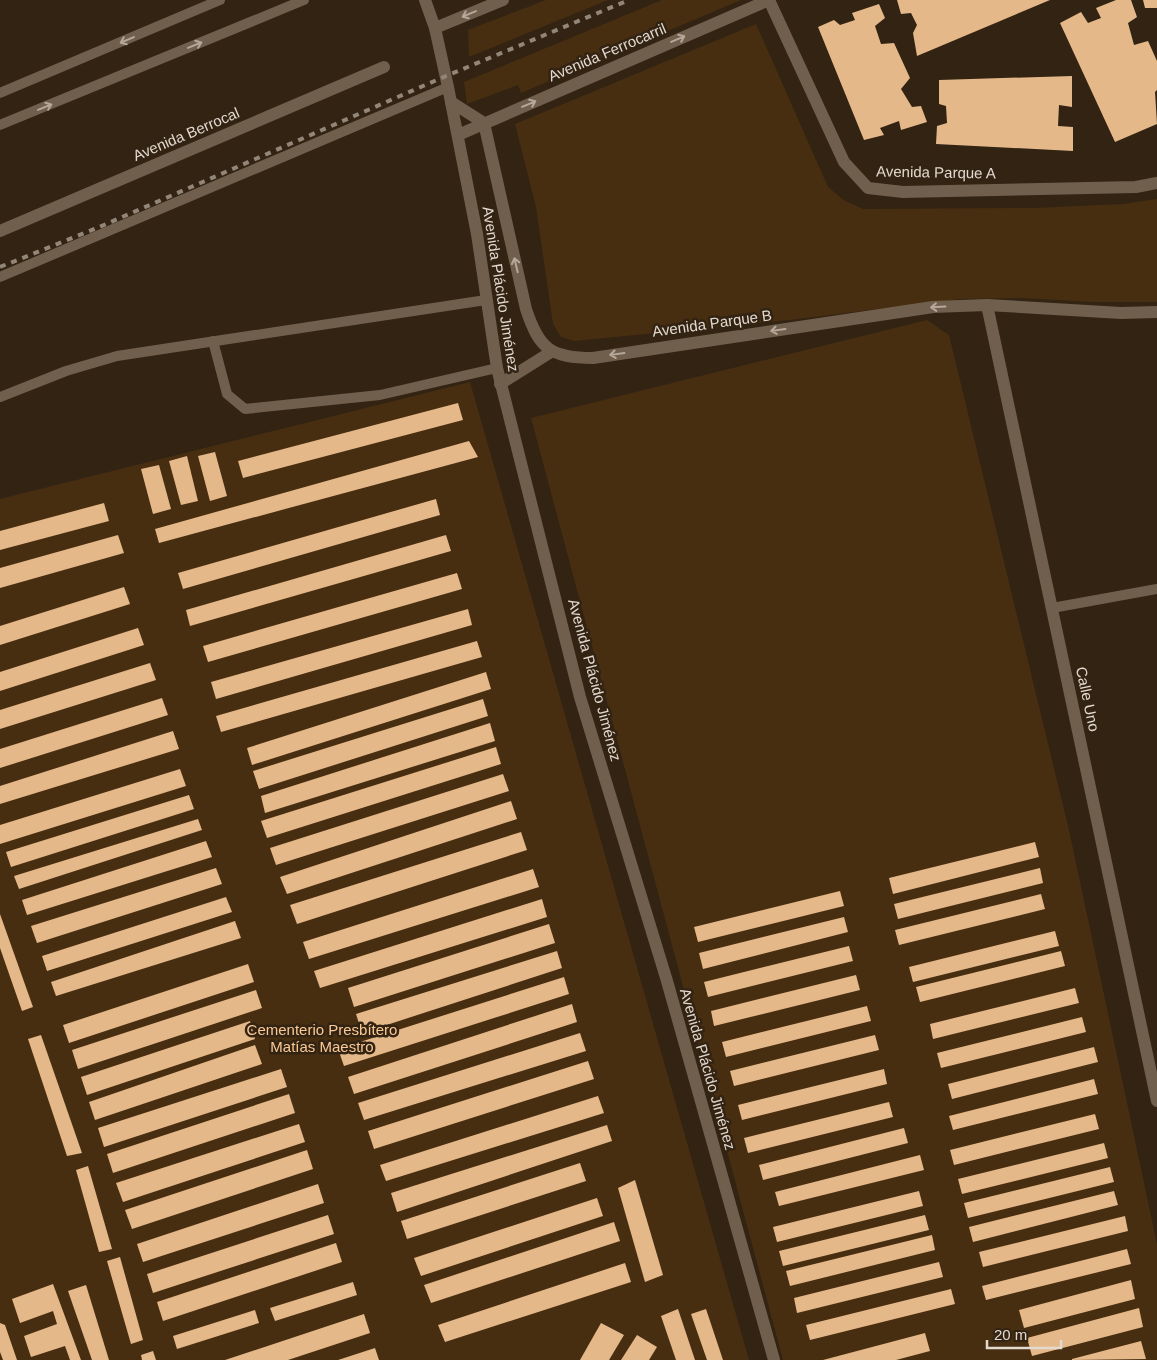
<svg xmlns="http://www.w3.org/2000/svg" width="1157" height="1360" font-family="Arial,sans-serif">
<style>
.green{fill:#482e10}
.building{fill:#e5b889}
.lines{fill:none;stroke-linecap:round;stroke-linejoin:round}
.lane{stroke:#705f4d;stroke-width:10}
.street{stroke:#705f4d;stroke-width:12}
.secondary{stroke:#705f4d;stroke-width:12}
.rail{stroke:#928679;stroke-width:4;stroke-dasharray:6 6;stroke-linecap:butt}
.oneway{stroke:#b5a89b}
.labels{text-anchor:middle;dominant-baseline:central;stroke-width:5;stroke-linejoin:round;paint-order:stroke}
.street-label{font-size:15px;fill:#e3d9cf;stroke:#322313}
.park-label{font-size:15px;fill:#fbc995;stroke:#322313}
</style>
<rect width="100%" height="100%" fill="#322313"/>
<g class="green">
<path d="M546 0H608L469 57 468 30Z"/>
<path d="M662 0H741L521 93 518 85 467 104 464 82Z"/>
<path d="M756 24 828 187 845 201 863 209 1035 208 1123 204 1157 199V302H1093L1023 298 960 299 789 320 574 341 561 337 553 324 536 207 515 124Z"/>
<path d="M927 320 949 335 1069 830 1157 1244V1360H783L531 418Z"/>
<path d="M470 382 749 1360H0V499Z"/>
</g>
<g class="building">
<path d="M897 0H1050L917 56 913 33 917 25 911 13 901 14Z"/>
<path d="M1116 0H1131L1137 17 1128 23 1134 45 1148 41 1157 61V90L1155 92 1157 124 1115 142 1060 23 1081 12 1088 23 1101 18 1096 8Z"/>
<path d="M1143 0H1157V8H1145Z"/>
<path d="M879 4 885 18 875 26 881 44 894 43 910 78 901 89 912 107 921 106 927 122 901 130 899 121 880 128 884 135 864 140 818 27 834 20 840 25 855 20 852 13Z"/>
<path d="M1072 76V107L1059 105 1058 126 1073 127V151L936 144 937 126 947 123 946 106 939 104V80Z"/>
<path d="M458 403 463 420 243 478 238 461Z"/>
<path d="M469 441 478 457 159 543 155 529Z"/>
<path d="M215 452 227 496 210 501 198 456Z"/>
<path d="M187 456 198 501 181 505 169 461Z"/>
<path d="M159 465 171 509 153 514 141 469Z"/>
<path d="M436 499 440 515 183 589 178 573Z"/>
<path d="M104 503 109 521 0 550V531Z"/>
<path d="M118 535 124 553 0 588V568Z"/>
<path d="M446 535 451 551 190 626 186 610Z"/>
<path d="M457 573 462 589 208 662 203 646Z"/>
<path d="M124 587 130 604 0 645V626Z"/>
<path d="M468 609 472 625 216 699 211 682Z"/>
<path d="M138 628 144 645 0 691V672Z"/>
<path d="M477 641 482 657 221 732 216 716Z"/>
<path d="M150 663 156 680 0 729V710Z"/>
<path d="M486 672 491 689 252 765 247 748Z"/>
<path d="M162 698 168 715 0 768V749Z"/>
<path d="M483 699 488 716 259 789 253 771Z"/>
<path d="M490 723 495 741 265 813 261 796Z"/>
<path d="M173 731 179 749 0 804V786Z"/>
<path d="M496 747 501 764 267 838 261 821Z"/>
<path d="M180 769 186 786 0 844V825Z"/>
<path d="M503 774 509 791 276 865 270 848Z"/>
<path d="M189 795 194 809 11 867 6 852Z"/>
<path d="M511 801 517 819 287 894 280 877Z"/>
<path d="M198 819 202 830 19 889 14 876Z"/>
<path d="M521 832 527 850 297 924 290 905Z"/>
<path d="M206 841 212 857 27 915 22 900Z"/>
<path d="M1035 842 1039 857 893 894 889 878Z"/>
<path d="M216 868 222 884 37 943 31 926Z"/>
<path d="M1040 868 1043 883 898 919 894 904Z"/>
<path d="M533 869 539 887 309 959 303 942Z"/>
<path d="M840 891 844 906 698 942 694 927Z"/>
<path d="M1041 894 1045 909 899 945 895 930Z"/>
<path d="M226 897 232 912 47 971 42 956Z"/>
<path d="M542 899 547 917 320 988 314 971Z"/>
<path d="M0 914 33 1007 22 1011 0 948Z"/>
<path d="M844 917 848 932 703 969 699 953Z"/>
<path d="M235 921 241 938 56 996 51 982Z"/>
<path d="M549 924 555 943 354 1007 348 988Z"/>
<path d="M1055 931 1059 946 913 982 909 967Z"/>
<path d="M849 946 853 961 708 997 704 982Z"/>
<path d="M557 951 562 968 362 1033 356 1014Z"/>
<path d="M1061 951 1065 966 920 1002 916 987Z"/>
<path d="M248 964 254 982 69 1043 63 1025Z"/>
<path d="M856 975 860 990 714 1026 711 1011Z"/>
<path d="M564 977 569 994 344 1066 338 1049Z"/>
<path d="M1075 988 1079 1003 933 1039 930 1024Z"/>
<path d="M256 990 262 1008 78 1069 72 1050Z"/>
<path d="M572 1004 577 1022 354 1094 348 1077Z"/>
<path d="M867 1006 871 1021 726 1057 722 1042Z"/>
<path d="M1082 1017 1086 1032 941 1068 937 1053Z"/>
<path d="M250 1021 255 1039 87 1095 81 1077Z"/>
<path d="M580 1033 586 1051 364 1120 358 1103Z"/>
<path d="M41 1035 82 1153 67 1156 28 1039Z"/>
<path d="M875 1035 879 1050 734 1086 730 1071Z"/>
<path d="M255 1045 262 1064 95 1120 89 1102Z"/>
<path d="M1094 1047 1098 1062 952 1099 948 1084Z"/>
<path d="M588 1061 594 1079 374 1149 368 1131Z"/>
<path d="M281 1069 287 1087 104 1147 98 1128Z"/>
<path d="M884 1069 887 1084 742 1120 738 1105Z"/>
<path d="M1094 1079 1098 1094 953 1130 949 1116Z"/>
<path d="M289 1094 295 1113 113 1173 107 1154Z"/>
<path d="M598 1096 604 1113 386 1181 380 1165Z"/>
<path d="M889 1102 893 1117 748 1153 744 1138Z"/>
<path d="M1095 1114 1099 1129 954 1165 950 1150Z"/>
<path d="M299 1124 305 1142 123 1202 116 1183Z"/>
<path d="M607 1125 612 1141 397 1212 391 1193Z"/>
<path d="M904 1128 908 1143 763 1180 759 1165Z"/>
<path d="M1104 1143 1108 1158 962 1194 958 1179Z"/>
<path d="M307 1150 313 1169 132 1229 125 1210Z"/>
<path d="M920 1155 924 1170 779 1206 775 1192Z"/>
<path d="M580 1163 586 1181 407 1239 401 1221Z"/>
<path d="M88 1166 112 1249 99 1252 76 1170Z"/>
<path d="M1110 1167 1114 1182 968 1218 964 1203Z"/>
<path d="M635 1180 663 1275 645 1282 618 1188Z"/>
<path d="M318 1184 324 1203 143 1262 137 1244Z"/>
<path d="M919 1191 923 1206 777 1242 773 1227Z"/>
<path d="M1114 1191 1118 1205 973 1242 969 1227Z"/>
<path d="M597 1198 603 1216 421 1276 414 1258Z"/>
<path d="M328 1215 334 1234 153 1293 147 1274Z"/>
<path d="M925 1215 929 1230 783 1266 779 1251Z"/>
<path d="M1125 1216 1128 1231 983 1267 979 1252Z"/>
<path d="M614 1222 620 1241 431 1303 424 1285Z"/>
<path d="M932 1235 935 1250 790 1286 786 1271Z"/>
<path d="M336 1243 342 1262 163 1321 157 1302Z"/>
<path d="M1127 1249 1131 1264 986 1300 982 1286Z"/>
<path d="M120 1257 143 1340 131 1344 107 1261Z"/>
<path d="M939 1262 943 1277 797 1313 794 1298Z"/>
<path d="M625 1263 631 1282 445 1342 438 1325Z"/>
<path d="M1131 1280 1135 1299 1024 1328 1019 1310Z"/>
<path d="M353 1282 357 1295 275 1321 270 1308Z"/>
<path d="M53 1284 81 1360H70L65 1346 31 1357 24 1336 57 1324 53 1311 20 1323 12 1299Z"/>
<path d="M86 1285 109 1360H92L68 1291Z"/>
<path d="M951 1289 955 1304 810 1340 806 1325Z"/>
<path d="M1139 1308 1143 1327 1032 1356 1027 1338Z"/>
<path d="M678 1309 695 1360H676L661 1316Z"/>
<path d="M706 1309 723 1360H707L691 1314Z"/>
<path d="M255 1310 259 1323 177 1349 173 1336Z"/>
<path d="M364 1314 370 1333 288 1360H225Z"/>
<path d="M0 1323 5 1325 17 1360H3L0 1352Z"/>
<path d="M601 1323 624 1335 609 1360H580Z"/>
<path d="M925 1333 930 1351 896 1360H823Z"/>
<path d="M637 1335 657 1347 649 1360H621Z"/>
<path d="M1141 1341 1146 1359 1072 1360V1359Z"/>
<path d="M375 1348 379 1360H338Z"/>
<path d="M153 1351 156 1360H142L141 1355Z"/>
</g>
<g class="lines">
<g class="lane">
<path d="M0 93 220 0"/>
<path d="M0 125 304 0"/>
<path d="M0 277 448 87"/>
<path d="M213 341 227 394 245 409 380 395 497 368"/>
<path d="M0 397 66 371 117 356 486 300"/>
<path d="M1052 608 1157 589"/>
</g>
<g class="street">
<path d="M769 0 844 162 868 188 903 192 1136 187 1157 183"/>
<path d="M451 102 484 123 526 309C539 349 551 358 593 358L933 307 987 305 1121 313 1157 312"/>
<path d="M0 231 384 67"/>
<path d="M987 305 1157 1101"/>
<path d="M500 384 551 352"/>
</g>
<g class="secondary">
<path d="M425 0 435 28 448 87 477 234 497 368 580 697 667 981 774 1360"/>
<path d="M435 28 503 0"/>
<path d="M458 135 769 0"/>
</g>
<path class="rail" d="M0 267 97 228 446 76 629 0"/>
</g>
<defs><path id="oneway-shaft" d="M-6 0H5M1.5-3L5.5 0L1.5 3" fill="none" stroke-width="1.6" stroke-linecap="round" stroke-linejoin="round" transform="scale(1.25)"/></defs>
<g class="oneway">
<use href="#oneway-shaft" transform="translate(469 14) rotate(157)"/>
<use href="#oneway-shaft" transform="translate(678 39) rotate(-23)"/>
<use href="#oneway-shaft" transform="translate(127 40) rotate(157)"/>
<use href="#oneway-shaft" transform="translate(195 45) rotate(-22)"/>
<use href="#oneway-shaft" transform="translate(529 104) rotate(-23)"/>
<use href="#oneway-shaft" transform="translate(45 107) rotate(-22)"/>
<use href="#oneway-shaft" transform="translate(516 265) rotate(-103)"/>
<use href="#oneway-shaft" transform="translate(938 307) rotate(177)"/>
<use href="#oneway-shaft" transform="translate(778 330) rotate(172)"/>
<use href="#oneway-shaft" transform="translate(617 354) rotate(172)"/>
</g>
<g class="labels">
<g class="street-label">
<text transform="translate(607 52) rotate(-23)">Avenida Ferrocarril</text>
<text transform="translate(186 134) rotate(-23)">Avenida Berrocal</text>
<text transform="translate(936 172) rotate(1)">Avenida Parque A</text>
<text transform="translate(501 289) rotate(81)">Avenida Plácido Jiménez</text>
<text transform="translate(712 323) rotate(-8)">Avenida Parque B</text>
<text transform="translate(595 680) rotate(75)">Avenida Plácido Jiménez</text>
<text transform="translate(1088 699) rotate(78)">Calle Uno</text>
<text transform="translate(708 1069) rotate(74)">Avenida Plácido Jiménez</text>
</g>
<g class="park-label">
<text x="322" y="1029">Cementerio Presbítero<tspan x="322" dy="17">Matías Maestro</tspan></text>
</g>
</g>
<path d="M987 1340v8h74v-8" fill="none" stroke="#e3d9cf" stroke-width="2.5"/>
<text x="994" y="1340" font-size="15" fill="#e3d9cf" stroke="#322313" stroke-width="4" paint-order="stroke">20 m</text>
</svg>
